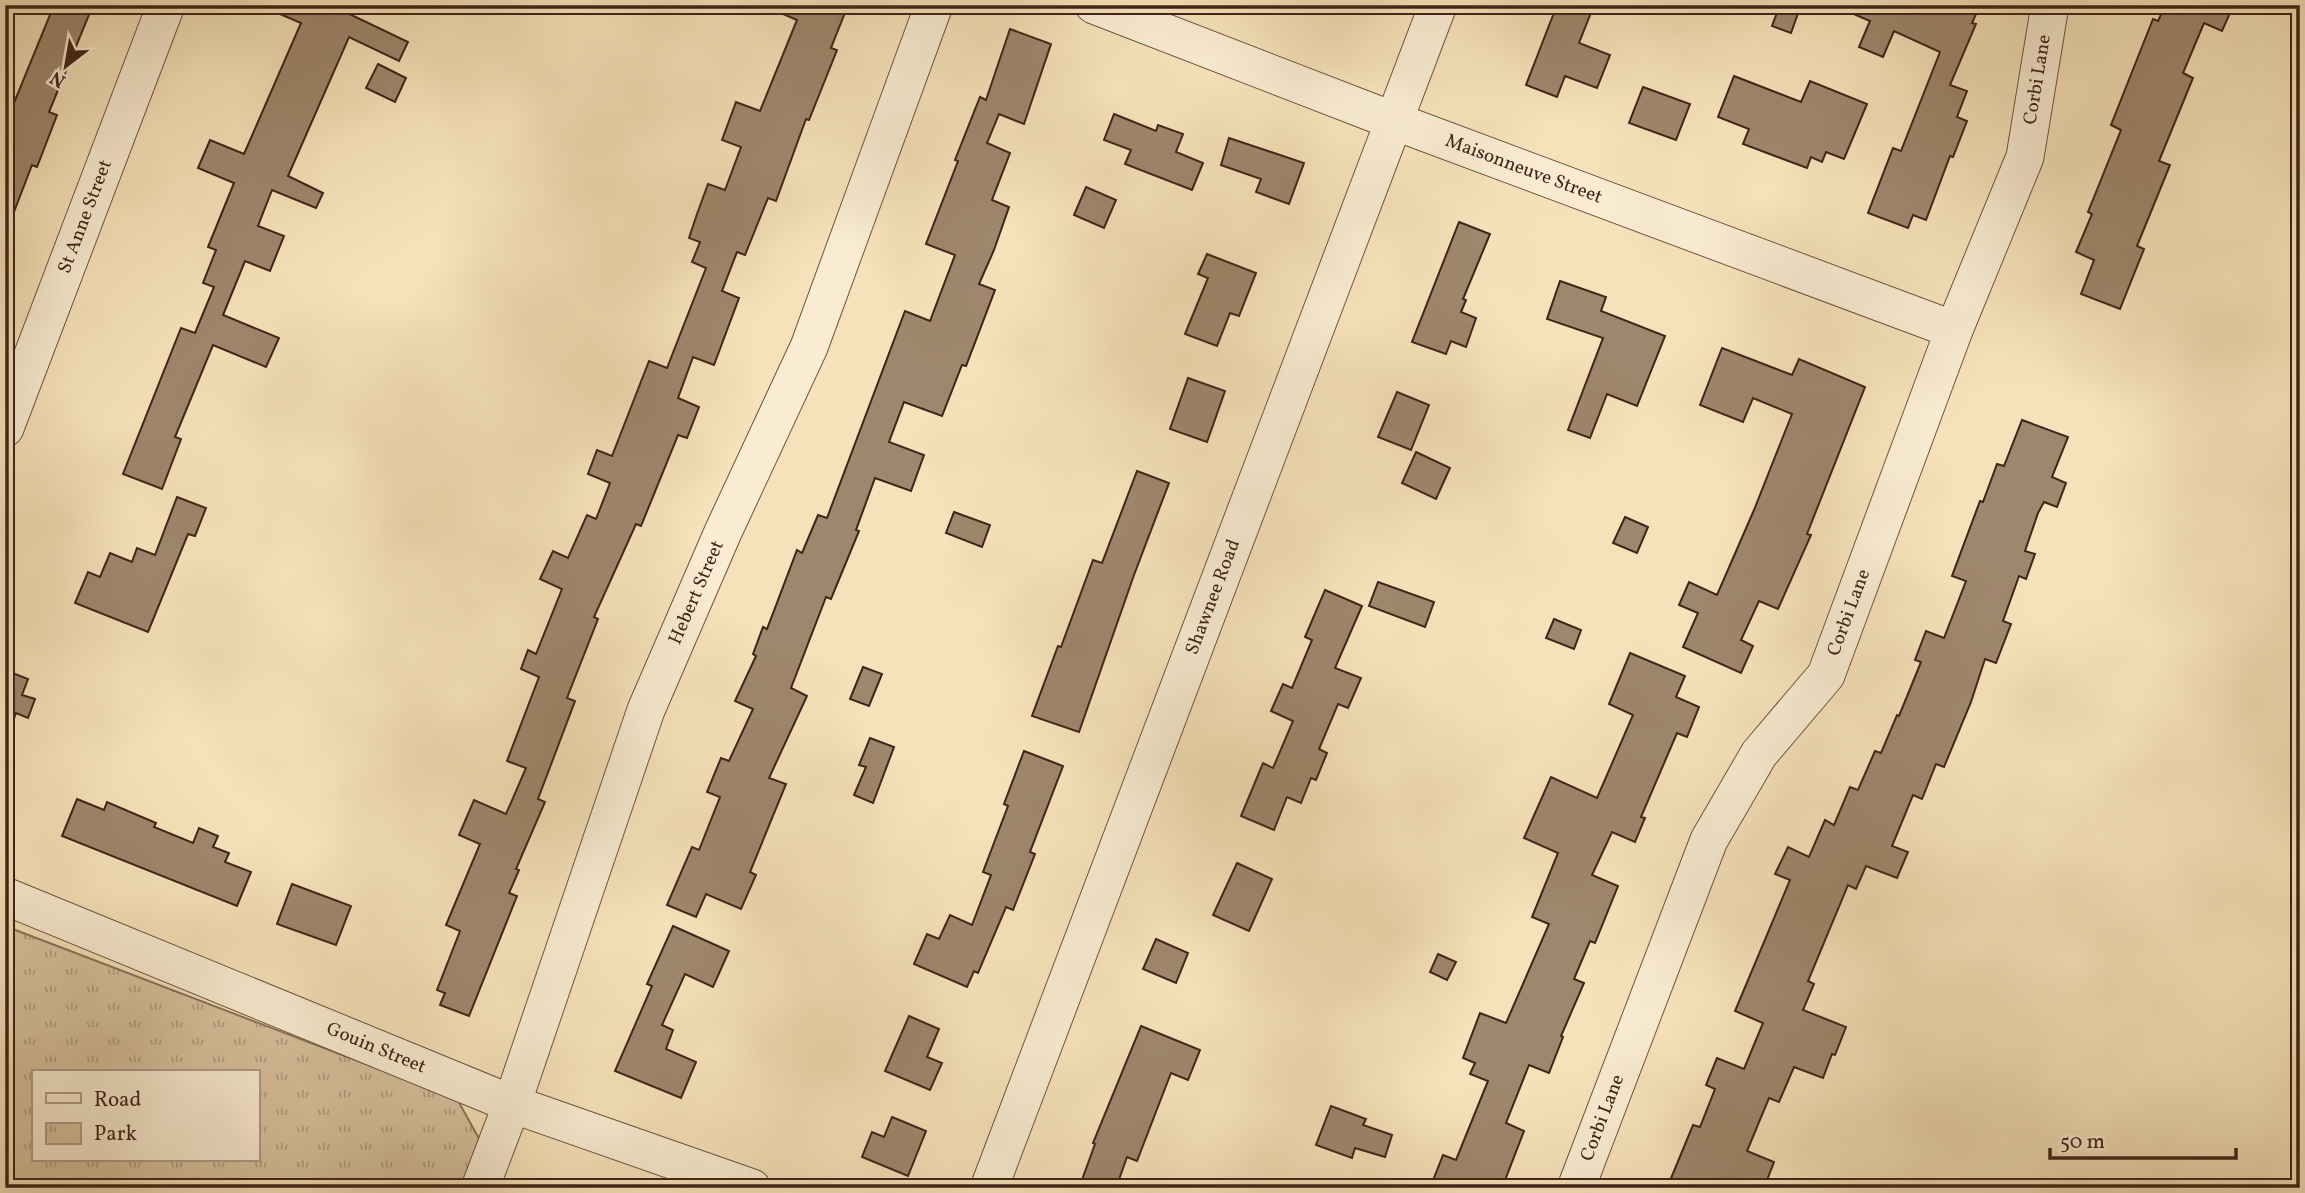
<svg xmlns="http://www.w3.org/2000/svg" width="2305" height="1193" font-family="Vollkorn,serif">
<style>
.park{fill:url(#park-tufts);stroke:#8c735c;stroke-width:2;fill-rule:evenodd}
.building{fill:#9f876d;stroke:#402419;stroke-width:2}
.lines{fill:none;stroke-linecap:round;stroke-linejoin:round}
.minor-casing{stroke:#6e5441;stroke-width:39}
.minor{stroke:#f9ecd2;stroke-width:37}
.labels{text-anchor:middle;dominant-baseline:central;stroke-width:5;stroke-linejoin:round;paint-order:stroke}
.street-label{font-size:19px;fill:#402419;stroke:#f9ecd2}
</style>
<defs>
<pattern id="park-tufts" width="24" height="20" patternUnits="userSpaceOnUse" patternTransform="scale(1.75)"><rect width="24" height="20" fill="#d7c29f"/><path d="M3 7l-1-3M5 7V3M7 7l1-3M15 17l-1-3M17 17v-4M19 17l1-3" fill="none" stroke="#b09d81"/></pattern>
</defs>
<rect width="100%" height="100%" fill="#f6e2ba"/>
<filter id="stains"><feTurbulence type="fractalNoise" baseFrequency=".00286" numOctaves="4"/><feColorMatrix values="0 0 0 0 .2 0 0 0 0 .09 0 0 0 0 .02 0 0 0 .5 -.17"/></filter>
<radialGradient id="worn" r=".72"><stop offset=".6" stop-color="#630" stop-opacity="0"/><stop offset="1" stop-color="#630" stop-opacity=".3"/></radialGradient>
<path class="park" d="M5 926 457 1099 481 1142 463 1188H5ZM33 1072H257V1160H33Z"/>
<g class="building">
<path d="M54 5H93L49 112 57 115 37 167 32 165 7 230H5V100L14 103Z"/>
<path d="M259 5H343L341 10 408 42 399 61 349 37 288 176 323 193 316 208 272 190 258 226 284 236 270 271 245 261 223 315 279 338 266 367 213 345 175 437 181 439 162 489 123 474 181 328 195 333 214 287 203 283 216 250 208 247 234 183 198 168 210 140 244 154 301 23Z"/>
<path d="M762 5H848L831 48 837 50 809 120 806 119 776 201 768 198 745 255 737 252 722 291 739 298 714 365 693 357 678 398 699 407 687 438 678 435 641 526 636 524 594 617 598 619 567 698 575 701 538 799 545 802 516 869 519 870 509 893 517 896 469 1016 440 1005 445 993 437 990 460 931 446 925 480 844 459 835 474 800 506 814 526 768 507 761 539 677 521 669 528 650 536 654 562 589 540 579 553 551 568 558 587 515 596 519 610 483 588 474 597 450 612 456 649 361 667 368 706 268 692 262 700 242 689 238 697 214 708 184 725 190 741 147 722 140 736 102 760 111 797 20Z"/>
<path d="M1557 5H1594L1579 43 1610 55 1597 88 1565 76 1557 97 1526 85Z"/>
<path d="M1780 5H1801L1791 33 1772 26Z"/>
<path d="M1833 5H1980L1972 23 1976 24 1950 85 1967 91 1957 117 1967 121 1953 157 1950 156 1926 220 1913 215 1908 228 1868 213 1893 148 1901 151 1940 52 1894 31 1883 57 1859 47 1870 21Z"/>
<path d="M2163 5H2212L2230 13 2222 31 2204 23 2183 73 2193 78 2159 161 2170 165 2137 246 2144 249 2120 309 2081 294 2094 260 2076 252 2092 214 2088 212 2121 130 2111 125 2153 19 2158 21 2165 6Z"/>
<path d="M1010 29 1051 44 1024 124 999 114 987 143 1010 153 992 200 1009 207 994 250 979 284 995 290 966 366 962 365 942 416 904 402 889 442 924 455 911 491 875 478 856 530 859 531 831 599 826 597 791 688 807 696 769 778 786 784 750 872 756 875 741 909 706 894 696 917 667 905 692 847 699 850 720 797 707 792 721 758 729 761 753 709 735 701 756 656 753 654 763 627 767 629 797 550 802 553 818 515 827 518 905 311 930 321 955 255 926 244 958 161 955 160 980 97 986 100Z"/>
<path d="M378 64 406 78 395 102 366 88Z"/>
<path d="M1734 76 1801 102 1810 81 1867 104 1844 159 1826 152 1822 162 1811 157 1807 168 1743 144 1749 129 1718 117Z"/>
<path d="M1643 87 1690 104 1676 140 1629 123Z"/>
<path d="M1114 114 1156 131 1158 125 1183 134 1176 152 1203 163 1192 190 1125 164 1131 150 1104 140Z"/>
<path d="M1229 138 1304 163 1289 204 1256 192 1261 179 1221 165Z"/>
<path d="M1086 187 1116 200 1104 228 1074 215Z"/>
<path d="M1459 222 1490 234 1463 299 1466 300 1461 312 1476 318 1466 347 1451 341 1446 354 1412 342Z"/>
<path d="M1207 254 1256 273 1239 316 1230 313 1217 346 1185 334 1208 278 1198 274Z"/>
<path d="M1560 281 1606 297 1601 311 1665 336 1637 406 1607 394 1590 438 1568 430 1603 338 1547 319Z"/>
<path d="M1722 348 1792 375 1799 359 1865 387 1807 534 1811 535 1778 609 1759 601 1741 640 1753 646 1741 673 1683 647 1698 613 1679 605 1689 582 1717 595 1754 510 1792 414 1753 398 1743 422 1700 405Z"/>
<path d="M1188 378 1225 391 1207 442 1170 429Z"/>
<path d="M1397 392 1429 405 1411 450 1378 437Z"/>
<path d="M2022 420 2068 437 2052 477 2066 483 2057 507 2044 502 2038 513 2025 551 2035 554 2026 579 2019 576 2003 621 2011 624 1996 663 1985 659 1971 702 1944 767 1936 764 1922 799 1913 795 1892 846 1908 852 1897 878 1866 866 1856 889 1848 885 1808 981 1814 984 1803 1010 1846 1027 1835 1055 1832 1054 1823 1078 1794 1067 1779 1102 1769 1098 1747 1151 1774 1162 1764 1188H1667L1693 1125 1700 1127 1715 1089 1706 1085 1717 1058 1744 1069 1763 1023 1735 1011 1790 880 1775 874 1788 847 1809 857 1825 820 1834 825 1850 787 1858 790 1875 751 1881 753 1897 715 1899 716 1921 662 1915 660 1926 631 1944 638 1966 581 1952 576 1980 501 1983 502 1997 464 2004 466Z"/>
<path d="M1416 452 1450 468 1436 499 1402 483Z"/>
<path d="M1137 471 1169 483 1134 575 1079 732 1032 716 1058 646 1061 647 1093 560 1102 563Z"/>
<path d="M177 497 206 508 195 536 188 534 148 632 75 603 88 572 100 577 110 553 132 562 137 548 155 555Z"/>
<path d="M954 512 990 525 982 547 946 533Z"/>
<path d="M1625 517 1648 527 1637 553 1613 543Z"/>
<path d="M1378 582 1434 602 1425 627 1369 606Z"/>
<path d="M1325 590 1362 606 1335 668 1361 678 1348 708 1338 704 1319 749 1327 753 1316 780 1311 778 1301 803 1287 797 1274 830 1241 816 1263 763 1273 768 1293 721 1271 711 1283 684 1292 688 1312 640 1305 637Z"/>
<path d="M1554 619 1581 630 1574 649 1546 638Z"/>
<path d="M1630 653 1685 676 1676 697 1699 707 1687 737 1677 733 1641 817 1645 818 1635 842 1612 832 1592 875 1618 886 1595 943 1590 941 1574 979 1584 983 1561 1036 1563 1037 1549 1073 1529 1065 1506 1123 1524 1131 1502 1188H1430L1443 1155 1456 1160 1488 1081 1470 1074 1475 1063 1463 1058 1480 1013 1506 1023 1549 924 1532 917 1558 853 1524 838 1551 777 1597 798 1633 715 1609 704Z"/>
<path d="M863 667 882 674 869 706 850 699Z"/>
<path d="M5 670 28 679 22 695 35 699 28 718 16 713 8 735H5Z"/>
<path d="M870 738 894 747 873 803 854 795 866 767 859 765Z"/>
<path d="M1024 751 1063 766 1030 852 1035 854 1013 910 1006 907 978 973 974 971 967 987 914 964 927 934 939 939 950 915 972 925 991 875 983 872 1008 806 1004 804Z"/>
<path d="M77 799 104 810 107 802 156 823 154 827 193 843 199 828 218 836 213 847 229 853 225 862 251 872 237 906 62 836Z"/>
<path d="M1237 863 1272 879 1249 931 1213 915Z"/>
<path d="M292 884 351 906 336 945 277 924Z"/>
<path d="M673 926 729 951 713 987 685 974 662 1025 673 1030 666 1049 696 1062 681 1098 615 1071 652 986 647 984Z"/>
<path d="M1156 939 1188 953 1176 983 1143 969Z"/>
<path d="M1438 954 1456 962 1447 980 1430 972Z"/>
<path d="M909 1016 939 1029 927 1057 942 1063 930 1090 885 1071Z"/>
<path d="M1141 1026 1200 1050 1188 1080 1171 1073 1137 1161 1127 1157 1116 1188H1079L1095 1144 1093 1143Z"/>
<path d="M1331 1106 1366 1119 1363 1125 1392 1135 1385 1157 1355 1148 1352 1158 1316 1145Z"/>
<path d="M892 1117 926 1131 908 1176 862 1157 872 1132 884 1137Z"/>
</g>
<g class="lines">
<defs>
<g id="minor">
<path id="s1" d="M1094 5 1394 121 1954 330"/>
<path id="s2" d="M5 428 166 5"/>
<path id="s3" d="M5 896 512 1104 752 1188"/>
<path id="s4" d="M480 1188 512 1104 646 710 723 532 809 347 934 5"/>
<path id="s5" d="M989 1188 1438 5"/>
<path id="s6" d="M1576 1188 1709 840 1759 754 1826 675 1954 330 2025 157 2050 5"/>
</g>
</defs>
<use href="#minor" class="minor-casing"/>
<use href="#minor" class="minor"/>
</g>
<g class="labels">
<g class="street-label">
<text stroke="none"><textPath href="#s6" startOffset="1209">Corbi Lane</textPath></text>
<text stroke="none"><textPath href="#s1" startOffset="460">Maisonneuve Street</textPath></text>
<text stroke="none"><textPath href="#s2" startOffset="226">St Anne Street</textPath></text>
<text stroke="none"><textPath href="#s4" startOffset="634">Hebert Street</textPath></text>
<text stroke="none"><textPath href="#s5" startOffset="632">Shawnee Road</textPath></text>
<text stroke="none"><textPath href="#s6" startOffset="642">Corbi Lane</textPath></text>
<text stroke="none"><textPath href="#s3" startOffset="401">Gouin Street</textPath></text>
<text stroke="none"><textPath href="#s6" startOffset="75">Corbi Lane</textPath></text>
</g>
</g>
<rect width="2305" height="1193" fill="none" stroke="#f6e2ba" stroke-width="28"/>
<rect x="7" y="7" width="2291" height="1179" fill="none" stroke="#402419" stroke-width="3.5"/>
<rect x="14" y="14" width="2277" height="1165" fill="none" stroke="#402419" stroke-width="2"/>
<rect x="32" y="1070" width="228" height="91" fill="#f9ecd2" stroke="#af9c88" stroke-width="2"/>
<rect x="46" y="1093" width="35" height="10" fill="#f9ecd2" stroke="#af9c88" stroke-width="2"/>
<text x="94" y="1106" font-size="21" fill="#402419">Road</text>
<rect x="46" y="1123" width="35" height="21" fill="url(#park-tufts)" stroke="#af9c88" stroke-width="2"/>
<text x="94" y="1140" font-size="21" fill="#402419">Park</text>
<g transform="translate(66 66) rotate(211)" stroke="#f9ecd2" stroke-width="5" paint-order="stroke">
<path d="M0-5L12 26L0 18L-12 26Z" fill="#402419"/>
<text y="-10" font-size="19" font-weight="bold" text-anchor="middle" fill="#402419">N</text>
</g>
<path d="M2050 1148v10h186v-10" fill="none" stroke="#402419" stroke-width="3.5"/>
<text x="2060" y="1148" font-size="21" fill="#402419" stroke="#f9ecd2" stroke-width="5" paint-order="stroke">50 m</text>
<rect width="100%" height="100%" filter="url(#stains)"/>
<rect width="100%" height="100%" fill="url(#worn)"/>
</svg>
